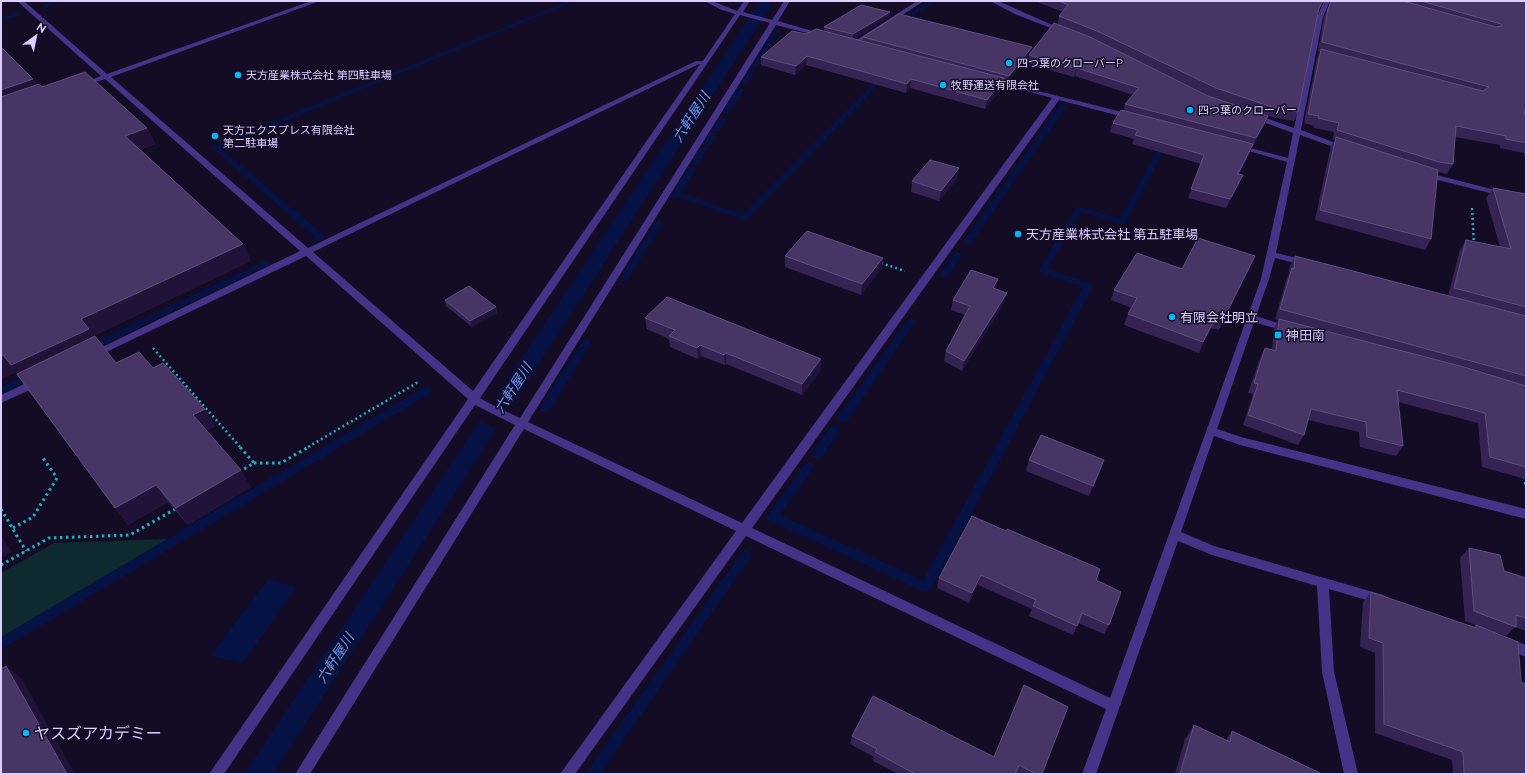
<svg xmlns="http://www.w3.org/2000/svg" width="1527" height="775" font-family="Raleway,'Noto Sans JP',sans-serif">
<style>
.green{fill:#0e2a2e}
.water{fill:#051243}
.pier{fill:#140c24}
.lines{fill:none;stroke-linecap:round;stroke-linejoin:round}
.stream{fill:#051243;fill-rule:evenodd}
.path-far1{stroke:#24aebe;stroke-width:2.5;stroke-dasharray:2 3;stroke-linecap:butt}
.path{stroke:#24aebe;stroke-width:3;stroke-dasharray:2.5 3.5;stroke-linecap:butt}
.minor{fill:#443387;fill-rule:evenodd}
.wall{fill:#352353;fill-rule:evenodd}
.shaded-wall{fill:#201238}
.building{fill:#473565;stroke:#5e4e7e}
.poi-dot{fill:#00b8fa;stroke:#140c24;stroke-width:1.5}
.labels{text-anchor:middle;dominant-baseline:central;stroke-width:3;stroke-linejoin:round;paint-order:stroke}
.far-poi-label{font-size:11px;fill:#dccfff;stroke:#140c24;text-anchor:start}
.poi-label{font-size:13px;fill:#dccfff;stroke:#140c24;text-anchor:start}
.water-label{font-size:14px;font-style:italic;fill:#5d99ff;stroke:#140c24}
.near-poi-label{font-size:16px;fill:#dccfff;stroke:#140c24;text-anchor:start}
</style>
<rect width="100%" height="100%" fill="#140c24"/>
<path class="green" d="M168 539 1 639V573L54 543Z"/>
<g class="water">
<path d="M760 1H774L273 774H244Z"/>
<path d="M268 579 297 587 242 664 211 655Z"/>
</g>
<path class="pier" d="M496 394 515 403 498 430 478 420Z"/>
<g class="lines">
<g class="stream">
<path d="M53 1H62L44 8 41 6Z"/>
<path d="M568 1H576L220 148 324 235 325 237C323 241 318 242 314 241L313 239 315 237 211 147Z"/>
<path d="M736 1H742L737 6 734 4Z"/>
<path d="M930 1H937L900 24 895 23Z"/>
<path d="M17 12 19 13V15L1 21V17Z"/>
<path d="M775 29 780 30 766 52H762L761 51Z"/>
<path d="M761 54 764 56 758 66 753 67 752 66 759 55Z"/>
<path d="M750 70 755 71 746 84H742L740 83Z"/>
<path d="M883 74 888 75 747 219H741L678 197 672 198 671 196 689 167H692L696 169 681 193 743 214Z"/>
<path d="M738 87 745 89 730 113H724L723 111Z"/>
<path d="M1060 104 1067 106 971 243H965L964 241 965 239Z"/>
<path d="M720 117H723L727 119 719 131H713L712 129Z"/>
<path d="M709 133H715L716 135 711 145H708L704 143Z"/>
<path d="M1163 138H1166L1170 140 1125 224H1119L1081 212 1048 269 1091 284 1093 286 930 591 926 592 922 591 773 522 768 521 766 518 768 515 805 463H813L814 466 813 469 780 515 923 580 1083 287 1040 272 1039 270 1076 207H1082L1120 219Z"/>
<path d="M701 147H707L708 149 699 165H693L692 163Z"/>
<path d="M659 220 663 223 628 279 624 282 621 281 620 279 655 223Z"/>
<path d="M958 252 962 255 961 257 947 277H941L940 275 941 273 955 253Z"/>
<path d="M266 260 269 261 270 263 269 265 92 350 89 351 84 348 86 346Z"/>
<path d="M911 318 916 321 914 323 847 421H839L838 418 839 415 908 319Z"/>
<path d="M586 339 591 342 549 412H541L540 409 541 406 583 340Z"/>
<path d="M33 371 38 375 36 377 1 395V387Z"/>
<path d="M428 385 433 389 432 392 1 650V637Z"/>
<path d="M834 426 838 427 839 430 838 433 821 458H813L812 455 813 452 830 427Z"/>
<path d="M746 550 750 552 752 555 750 558 600 774H585L742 552Z"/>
</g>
<g class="path-far1">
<path d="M1472 208 1474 245"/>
<path d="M881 263 905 271"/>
<path d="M153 348 240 447"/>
<path d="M308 447 420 381"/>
</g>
<g class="path">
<path d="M254 463H281L310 446"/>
<path d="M239 472 254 463 239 446"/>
<path d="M1524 476 1526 487"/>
<path d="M1 509 26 551"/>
<path d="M13 528 33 517 57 478 43 458"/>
<path d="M1 565 49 538 130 535 177 508"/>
</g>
<g class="minor">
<path d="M17 1H24L107 74 311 1H320L111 77 308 248 696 61H703L735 14 722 10 704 1H712L737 11 744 1H750L743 12 772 20 784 1H790L778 21 826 35 823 37 776 25 528 422 742 523 1052 98 990 81V79L1134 115 1135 117 1131 119 1059 100 752 528 1110 698 1261 279 1287 162 1235 147 1239 145 1288 158 1293 133 1250 117 1251 115H1257L1294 128 1317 17 1324 1H1330L1323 17 1301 130 1349 148 1348 150H1342L1300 135 1276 253 1309 261 1310 263 1306 266 1275 258 1269 279 1256 316 1290 327 1292 329 1287 332 1254 322 1217 429 1241 437 1526 509V519L1240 445 1214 436 1181 532 1214 546 1380 594 1384 595 1386 599 1384 603 1380 604 1329 589 1334 672 1358 774H1344L1322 672 1317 586 1212 555 1178 541 1096 774H1082L1106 709 746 536 575 774H560L736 531 524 429 310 774H295L515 425 475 405 224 774H209L468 399 306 256 96 357H90L88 355 90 353 300 251 105 79 84 86H80V84L101 76ZM740 15 770 23 520 418 485 401 480 398ZM700 64 473 391 313 252 699 64Z"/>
<path d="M917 1H924L857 44 852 43Z"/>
<path d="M990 1H998L1066 31 1061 32 1015 14Z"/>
<path d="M1422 172H1425L1526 198V202L1422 176Z"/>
<path d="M39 377 43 378 44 381 43 384 1 403V395Z"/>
<path d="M1506 637 1526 645V657L1502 647 1500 643 1502 639Z"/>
</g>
</g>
<g class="wall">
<path d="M1035 1H1323L1319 10 1298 112 1294 121 1268 116 1265 124 1253 147H1252L1239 174V185L1226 208 1188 198 1201 164 1132 144 1134 139 1110 132 1113 123 1124 110 1125 104 1133 95 1075 76 1074 77 1028 64 1029 55 1058 25 1059 16 1063 12ZM1138 61 1211 97 1208 96Z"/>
<path d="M1331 1H1526L1524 114 1526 115V163L1524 153 1500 148V145L1455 137 1453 164 1447 174 1438 172 1431 239 1425 250 1315 220 1331 146 1335 140 1333 139 1334 132 1314 128V126L1304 123 1317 58 1320 52 1318 51 1324 17Z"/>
<path d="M890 12 889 17 854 39 863 41V37L1031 52 1008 81 1004 80 1003 87 985 109 910 88 906 93 806 65 795 75 761 65V57L806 34 824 31V27Z"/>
<path d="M1 47 33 79 37 85 147 128 155 144 140 150 243 244 251 261 93 336 116 363 153 368 205 409 215 426 207 431 251 487 188 525 168 502 128 525 16 372 1 379Z"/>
<path d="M957 179 939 201 911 192 912 181Z"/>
<path d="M1493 188 1526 194V479L1482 467 1478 423 1398 402 1403 446 1396 456 1360 447 1359 432 1308 420 1304 435 1298 445 1243 425 1253 394 1248 393 1260 358 1265 348 1272 350 1274 329 1278 320 1275 319 1287 278 1289 273 1290 266 1295 256 1448 296 1460 250 1466 240 1500 247 1486 198Z"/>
<path d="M785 256 883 258 882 268 861 295 785 267Z"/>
<path d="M1255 256 1219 330 1211 328 1199 353 1124 325 1128 314 1132 308 1111 300 1114 290Z"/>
<path d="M998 279 996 289 1007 293 1004 303 962 371 944 361 946 351 965 315 951 310 953 300Z"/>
<path d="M445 300 496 307 497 313 472 327 446 306Z"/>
<path d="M645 318 821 370 802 395 726 364 725 365 701 356 698 359 670 347 669 339 647 329Z"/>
<path d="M1029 460 1100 471 1089 496 1026 471Z"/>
<path d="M972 516 1096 580 1109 625 1104 634 1078 623 1073 635 1029 616 1032 609 978 585 969 603 937 588 939 578Z"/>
<path d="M1469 548 1504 571 1526 578V631L1515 627 1506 636 1465 621 1460 558Z"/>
<path d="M1371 592 1474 627 1476 625 1521 682 1526 774H1453L1452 760 1375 733V653L1360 647 1363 602Z"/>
<path d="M1024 685 1042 774H1016L1015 773V774H898L873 761 874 757 850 744 852 736 994 757Z"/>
<path d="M1194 725 1226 740 1232 731 1322 774H1175L1185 739Z"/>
</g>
<g class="shaded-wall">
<path d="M890 12 889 17 853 39V34Z"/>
<path d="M1032 47 1031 52 1008 81 1009 76Z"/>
<path d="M807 56 806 65 795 75 796 66Z"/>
<path d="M1077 68 1075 76 1074 77 1076 69Z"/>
<path d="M1004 78 1003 87 985 109 987 100Z"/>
<path d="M33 79 42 95 1 109V90Z"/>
<path d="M911 79 910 88 906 93 907 84Z"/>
<path d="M1268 116 1265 124 1253 147 1256 138Z"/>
<path d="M147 128 155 144 134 152 125 136Z"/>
<path d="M1253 144 1250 154 1234 183 1238 174Z"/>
<path d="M959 168 957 179 939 201 941 191Z"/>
<path d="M1243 175 1239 185 1226 208 1230 199Z"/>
<path d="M243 244 251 261 93 336 100 346 24 382 16 372 1 379V356Z"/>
<path d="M1255 256 1250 266 1219 330 1223 320Z"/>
<path d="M883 258 882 268 861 295 862 284Z"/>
<path d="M998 279 996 290 993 288Z"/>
<path d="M1007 293 1004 303 962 371 964 361Z"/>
<path d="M496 307 497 313 472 327 470 321Z"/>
<path d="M1216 317 1211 328 1199 353 1203 342Z"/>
<path d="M700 345 701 356 698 359 697 348Z"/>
<path d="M726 353V364L725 365 724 355Z"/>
<path d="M821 359V370L802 395V384Z"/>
<path d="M205 409 215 426 204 433 193 415Z"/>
<path d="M1104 460 1100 471 1089 496 1093 486Z"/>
<path d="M241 470 251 487 188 525 176 508Z"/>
<path d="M156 485 168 502 128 525 115 508Z"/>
<path d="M1 536 12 552 1 558Z"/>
<path d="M981 575 978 585 969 603 972 593Z"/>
<path d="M6 666 22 679 75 774H67Z"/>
</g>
<g class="building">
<path d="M1059 1H1323L1319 8 1298 112 1272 107 1216 88 1097 31 1059 16 1068 5Z"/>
<path d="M1331 1H1403L1496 27 1502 26 1501 24 1421 1H1526V107L1524 114 1526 115V143L1506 139V136L1456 126 1453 164 1439 162 1337 130 1339 123 1318 118 1319 116 1308 114 1321 49 1483 91 1489 87 1322 42 1328 9Z"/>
<path d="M861 5 890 12 853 34 824 27Z"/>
<path d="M899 14 1032 47 1009 76 863 37Z"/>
<path d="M1054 23 1090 37 1208 96 1268 116 1256 138 1125 104 1139 88 1077 68 1076 69 1029 55Z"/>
<path d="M816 29 1004 78 987 100 911 79 907 84 807 56 796 66 761 57 792 31 806 34Z"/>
<path d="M1 47 33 79 1 90Z"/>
<path d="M85 72 147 128 125 136 243 244 81 319 89 329 11 365 3 355 1 356V97L39 84 42 87Z"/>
<path d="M1121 110 1253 144 1238 174 1243 175 1230 199 1191 189 1204 155 1135 135 1138 130 1113 123Z"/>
<path d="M1336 137 1438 170 1431 239 1320 210Z"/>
<path d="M930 160 959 168 941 191 912 181Z"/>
<path d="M1493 188 1526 194V307L1454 288 1466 240 1511 249Z"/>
<path d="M807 231 883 258 862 284 785 256Z"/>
<path d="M1198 238 1255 256 1223 320 1216 317 1203 342 1128 314 1137 298 1114 290 1137 253 1182 269Z"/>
<path d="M1295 256 1526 316V376L1280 309 1292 268 1294 269Z"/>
<path d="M971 270 998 279 993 288 1007 293 964 361 946 351 970 306 953 300Z"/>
<path d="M469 286 496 307 470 321 445 300Z"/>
<path d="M667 297 821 359 802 384 726 353 724 355 700 345 697 348 669 336 675 330 645 318Z"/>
<path d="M1279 319 1464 367 1526 386V467L1490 457 1485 413 1397 390 1403 446 1367 437 1366 422 1311 409 1304 435 1248 415 1258 384 1254 383 1265 348 1276 351Z"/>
<path d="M95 336 116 363 139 352 153 368 163 363 205 409 193 415 241 470 176 508 156 485 115 508 17 374Z"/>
<path d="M1041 435 1104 460 1093 486 1029 460Z"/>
<path d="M972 516 1006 531 1007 529 1100 569 1096 580 1121 592 1109 625 1082 613 1077 626 1033 606 1036 600 981 575 972 593 939 578Z"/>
<path d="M1469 548 1500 555 1504 571 1526 578V618L1516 615V627L1474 611Z"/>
<path d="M1371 592 1476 628V625L1518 642 1521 682 1526 684V774H1464L1463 752 1384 724 1383 643 1369 638Z"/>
<path d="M6 666 67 774H1V669Z"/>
<path d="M1024 685 1068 707 1042 774H1036L1019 765 1015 774H915L875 752 877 749 852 736 873 696 994 757Z"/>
<path d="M1194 725 1230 742 1232 731 1322 774H1180Z"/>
</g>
<g class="poi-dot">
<circle cx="1009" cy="63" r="4"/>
<circle cx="238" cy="75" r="4"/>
<circle cx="943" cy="85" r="4"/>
<circle cx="1190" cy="110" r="4"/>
<circle cx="215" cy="136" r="4"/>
<circle cx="1018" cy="234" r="4"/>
<circle cx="1172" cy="317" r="4"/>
<rect x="1274" y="331" width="8" height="8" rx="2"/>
<circle cx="26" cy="733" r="4"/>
</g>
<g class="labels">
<g class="far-poi-label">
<text x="1017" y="63">四つ葉のクローバーP</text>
<text x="246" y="75">天方産業株式会社 第四駐車場</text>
<text x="951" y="85">牧野運送有限会社</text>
<text x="1198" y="110">四つ葉のクローバー</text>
<text x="223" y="130">天方エクスプレス有限会社<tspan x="223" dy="13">第二駐車場</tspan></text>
</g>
<g class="poi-label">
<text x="1026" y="234">天方産業株式会社 第五駐車場</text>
<text x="1180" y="317">有限会社明立</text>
<text x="1286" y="335">神田南</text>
</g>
<g class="water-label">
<text transform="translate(691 117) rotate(-57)">六軒屋川</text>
<text transform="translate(513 388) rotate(-57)">六軒屋川</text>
<text transform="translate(335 658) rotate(-57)">六軒屋川</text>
</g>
<g class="near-poi-label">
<text x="34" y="733">ヤスズアカデミー</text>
</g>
</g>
<rect width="1527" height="775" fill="none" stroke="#dccfff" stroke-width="4"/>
<g transform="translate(36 36) rotate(33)" stroke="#140c24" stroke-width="3" paint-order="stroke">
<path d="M0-3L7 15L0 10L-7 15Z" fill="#dccfff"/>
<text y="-6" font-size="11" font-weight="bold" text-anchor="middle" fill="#dccfff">N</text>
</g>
</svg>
